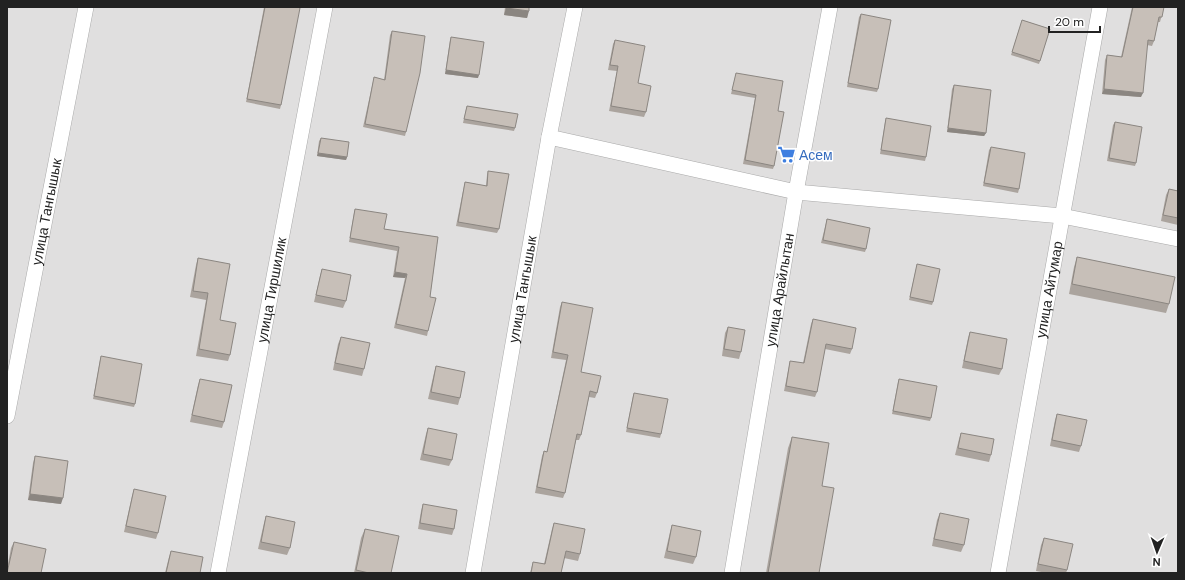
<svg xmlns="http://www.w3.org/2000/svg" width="1185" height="580" font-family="'DM Sans',sans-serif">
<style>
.residential{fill:#e0dfdf}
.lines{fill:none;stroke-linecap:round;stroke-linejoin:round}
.minor-casing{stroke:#a9a9a9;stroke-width:16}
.minor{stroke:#fff;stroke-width:15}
.wall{fill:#aba49e}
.shaded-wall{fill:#8b8681}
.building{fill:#c7bfb8;stroke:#8b8681}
.labels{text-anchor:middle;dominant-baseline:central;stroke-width:3;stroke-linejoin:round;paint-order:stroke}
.shop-label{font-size:14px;fill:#366cbe;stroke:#fff;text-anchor:start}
.street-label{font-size:14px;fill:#222;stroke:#fff}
</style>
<rect width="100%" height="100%" fill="#f2efe9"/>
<rect class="residential" x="7" y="7" width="1171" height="566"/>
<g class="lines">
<defs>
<g id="minor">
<path d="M549 137 796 192 1062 216 1178 239"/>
<path id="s1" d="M7 416 86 7"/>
<path id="s2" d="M218 573 325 7"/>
<path id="s3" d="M473 573 549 137 575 7"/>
<path id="s4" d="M732 573 796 192 830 7"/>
<path id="s5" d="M998 573 1100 7"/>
</g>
</defs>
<use href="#minor" class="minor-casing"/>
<use href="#minor" class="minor"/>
</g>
<g class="wall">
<path d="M264 7H297L281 105 280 109 246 102Z"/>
<path d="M505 7H529L527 18 504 15Z"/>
<path d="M1132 7H1164L1160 22H1158L1154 41 1152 46 1147 45 1141 97 1102 94 1105 60 1107 55 1121 57Z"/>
<path d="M861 14 878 89 877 92 847 87 859 17Z"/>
<path d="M1022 20 1050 29 1039 64 1011 55Z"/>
<path d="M392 31 406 132 405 136 363 127 374 77 384 80 390 35Z"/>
<path d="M451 37 478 78 445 74 450 40Z"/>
<path d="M615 40 638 83 646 112 644 117 609 111 617 71 608 70 613 44Z"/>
<path d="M736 73 778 111 774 166 773 169 743 164 755 98 731 94Z"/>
<path d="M954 85 986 133 984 136 947 132 952 89Z"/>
<path d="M467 106 515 128 514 131 463 123 466 109Z"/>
<path d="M886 118 926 157 925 161 880 154 885 122Z"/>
<path d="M1115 122 1136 163 1135 166 1107 161 1113 125Z"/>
<path d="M321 138 347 157 346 160 317 156 319 141Z"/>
<path d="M991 147 1019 189 1018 193 983 186 989 150Z"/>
<path d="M488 171 499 229 497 233 456 226 464 186 465 182 486 186 487 175Z"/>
<path d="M1169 189 1178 191V225L1161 221 1166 195Z"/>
<path d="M355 209 384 229 438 237 430 297 428 331 427 336 394 328 405 278 393 277 397 251 349 242 354 213Z"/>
<path d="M827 219 866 249 865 252 821 243Z"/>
<path d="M1077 257 1169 304 1166 313 1069 294 1074 267Z"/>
<path d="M198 258 220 320 230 355 228 361 196 356 206 300 190 297 196 265Z"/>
<path d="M917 264 933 302 932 305 909 300Z"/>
<path d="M322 269 346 301 343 308 314 302 320 276Z"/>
<path d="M562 302 581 372 597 393 595 398 589 397 581 435 579 440H576L565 493 563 498 535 493 542 456 544 451 547 452 566 360 551 358 560 307Z"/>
<path d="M813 319 852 349 850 354 825 349 817 392 815 397 784 391 790 361 803 363 811 324Z"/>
<path d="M728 327 741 352 739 359 722 356 725 333Z"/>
<path d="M970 332 1002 369 999 375 962 368 968 338Z"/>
<path d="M341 337 364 369 362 376 333 370 338 344Z"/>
<path d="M101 356 135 404 134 407 93 399 100 360Z"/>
<path d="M436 366 460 398 458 405 428 399 434 373Z"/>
<path d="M200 379 224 422 222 428 190 422 198 385Z"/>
<path d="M899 379 931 418 930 421 892 414 898 382Z"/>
<path d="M634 393 661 434 660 438 626 432 633 396Z"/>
<path d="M1057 414 1081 446 1079 452 1050 446 1055 420Z"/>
<path d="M428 428 452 460 449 466 420 460 426 434Z"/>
<path d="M961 433 991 455 989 462 955 455 959 439Z"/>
<path d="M792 437 822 486 819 573H766L788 448Z"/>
<path d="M35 456 61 504 28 500 33 463Z"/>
<path d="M134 489 158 533 156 539 124 532 132 496Z"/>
<path d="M423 504 454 529 452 535 418 529 421 511Z"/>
<path d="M940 513 964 545 961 552 932 546 937 520Z"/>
<path d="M266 516 290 548 287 555 258 549 264 523Z"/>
<path d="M554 523 580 554 578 561 564 558 561 573H530L533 562 544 564 552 529Z"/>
<path d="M672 525 696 557 693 564 664 558 670 532Z"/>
<path d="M365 529 391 573H354L361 538Z"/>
<path d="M1044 538 1067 570 1066 573H1047L1036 571 1041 545Z"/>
<path d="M14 542 7 573V569L11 548Z"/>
<path d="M171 551 200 573H165L169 557Z"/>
</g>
<g class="shaded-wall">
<path d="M506 8 529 11 527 18 504 15Z"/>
<path d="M446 70 479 75 478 78 445 74Z"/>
<path d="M1104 89 1143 93 1141 97 1102 94Z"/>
<path d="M948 128 986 133 984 136 947 132Z"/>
<path d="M318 153 347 157 346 160 317 156Z"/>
<path d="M395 272 407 274 405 278 393 277Z"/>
<path d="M30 494 63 498 61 504 28 500Z"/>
</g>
<g class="building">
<path d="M265 7H297L300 8 281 105 247 99Z"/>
<path d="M507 7H529V11L506 8Z"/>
<path d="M1133 7H1164L1162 17H1159L1154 41 1148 40 1143 93 1104 89 1107 55 1122 57Z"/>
<path d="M861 14 891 20 878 89 848 83Z"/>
<path d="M1022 20 1050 29 1040 61 1012 52Z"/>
<path d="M392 31 425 36 420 73 406 132 365 124 374 77 385 80Z"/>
<path d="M451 37 484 42 479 75 446 70Z"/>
<path d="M615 40 645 46 638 83 651 86 646 112 611 106 618 66 610 65Z"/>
<path d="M736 73 783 81 778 111 784 112 774 166 745 160 756 95 732 90Z"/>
<path d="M954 85 991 90 986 133 948 128Z"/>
<path d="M467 106 518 114 515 128 464 119Z"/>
<path d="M886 118 931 126 926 157 881 150Z"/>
<path d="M1115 122 1142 127 1136 163 1109 158Z"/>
<path d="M321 138 349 142 347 157 318 153Z"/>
<path d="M991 147 1025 153 1019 189 984 183Z"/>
<path d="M488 171 509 174 499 229 458 222 465 182 487 186Z"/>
<path d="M1169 189 1178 191V218L1163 215Z"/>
<path d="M355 209 387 214 384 229 438 237 430 297 436 298 428 331 396 324 407 274 395 272 399 247 350 238Z"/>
<path d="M827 219 870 228 866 249 823 240Z"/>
<path d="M1077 257 1175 277 1169 304 1072 284Z"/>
<path d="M198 258 230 264 220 320 236 323 230 355 199 349 208 293 193 291Z"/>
<path d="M917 264 940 269 933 302 910 297Z"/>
<path d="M322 269 351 275 346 301 316 295Z"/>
<path d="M562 302 593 308 581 372 601 376 597 393 590 391 581 435 577 434 565 493 537 487 544 451 547 452 568 355 553 352Z"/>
<path d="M813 319 856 328 852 349 826 344 817 392 786 386 790 361 804 363Z"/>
<path d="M728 327 745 330 741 352 724 349Z"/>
<path d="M970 332 1007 339 1002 369 964 361Z"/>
<path d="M341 337 370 343 364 369 335 363Z"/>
<path d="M101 356 142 364 135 404 94 396Z"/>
<path d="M436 366 465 372 460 398 431 392Z"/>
<path d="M200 379 232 385 224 422 192 415Z"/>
<path d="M899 379 937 386 931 418 893 411Z"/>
<path d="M634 393 668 399 661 434 627 428Z"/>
<path d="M1057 414 1087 420 1081 446 1052 440Z"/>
<path d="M428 428 457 434 452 460 423 454Z"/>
<path d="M961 433 994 439 991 455 958 448Z"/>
<path d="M792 437 829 443 822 486 834 488 819 573H768Z"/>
<path d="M35 456 68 461 63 498 30 494Z"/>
<path d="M134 489 166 496 158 533 126 526Z"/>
<path d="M423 504 457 510 454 529 420 523Z"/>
<path d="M940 513 969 519 964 545 934 539Z"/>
<path d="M266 516 295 522 290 548 261 542Z"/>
<path d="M554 523 585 529 580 554 566 551 561 573H531L533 562 545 564Z"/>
<path d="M672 525 701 531 696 557 667 551Z"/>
<path d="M365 529 399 536 391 573H369L356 570Z"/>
<path d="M1044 538 1073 544 1067 570 1038 564Z"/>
<path d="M14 542 46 549 41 573H7Z"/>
<path d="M171 551 203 557 200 573H166Z"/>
</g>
<defs>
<symbol id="supermarket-bare" viewBox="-9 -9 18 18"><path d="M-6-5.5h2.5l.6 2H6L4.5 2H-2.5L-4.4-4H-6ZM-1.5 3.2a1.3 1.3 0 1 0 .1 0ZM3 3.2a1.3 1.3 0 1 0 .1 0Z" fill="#3f7fe0" stroke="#fff" stroke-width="2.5" paint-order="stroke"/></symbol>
</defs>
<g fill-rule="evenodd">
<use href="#supermarket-bare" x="774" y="142" width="25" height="25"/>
</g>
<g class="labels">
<g class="shop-label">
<text x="799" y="155">Асем</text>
</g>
<g class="street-label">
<text stroke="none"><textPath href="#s1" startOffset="208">улица Тангышык</textPath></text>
<text stroke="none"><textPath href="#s2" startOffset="288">улица Тиршилик</textPath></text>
<text stroke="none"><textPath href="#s3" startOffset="288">улица Тангышык</textPath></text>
<text stroke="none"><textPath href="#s4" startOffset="287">улица Арайлытан</textPath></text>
<text stroke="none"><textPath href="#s5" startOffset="288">улица Айтумар</textPath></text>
</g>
</g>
<rect width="1185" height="580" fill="none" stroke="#222222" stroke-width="16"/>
<g transform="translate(1157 552) rotate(182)" stroke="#ffffff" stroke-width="3" paint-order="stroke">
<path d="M0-3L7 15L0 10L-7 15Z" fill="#222222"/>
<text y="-6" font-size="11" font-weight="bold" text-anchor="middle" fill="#222222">N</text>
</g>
<path d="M1049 26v6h51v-6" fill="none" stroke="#222222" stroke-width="2"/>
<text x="1055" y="26" font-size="12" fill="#222222" stroke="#ffffff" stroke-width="3" paint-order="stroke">20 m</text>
</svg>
